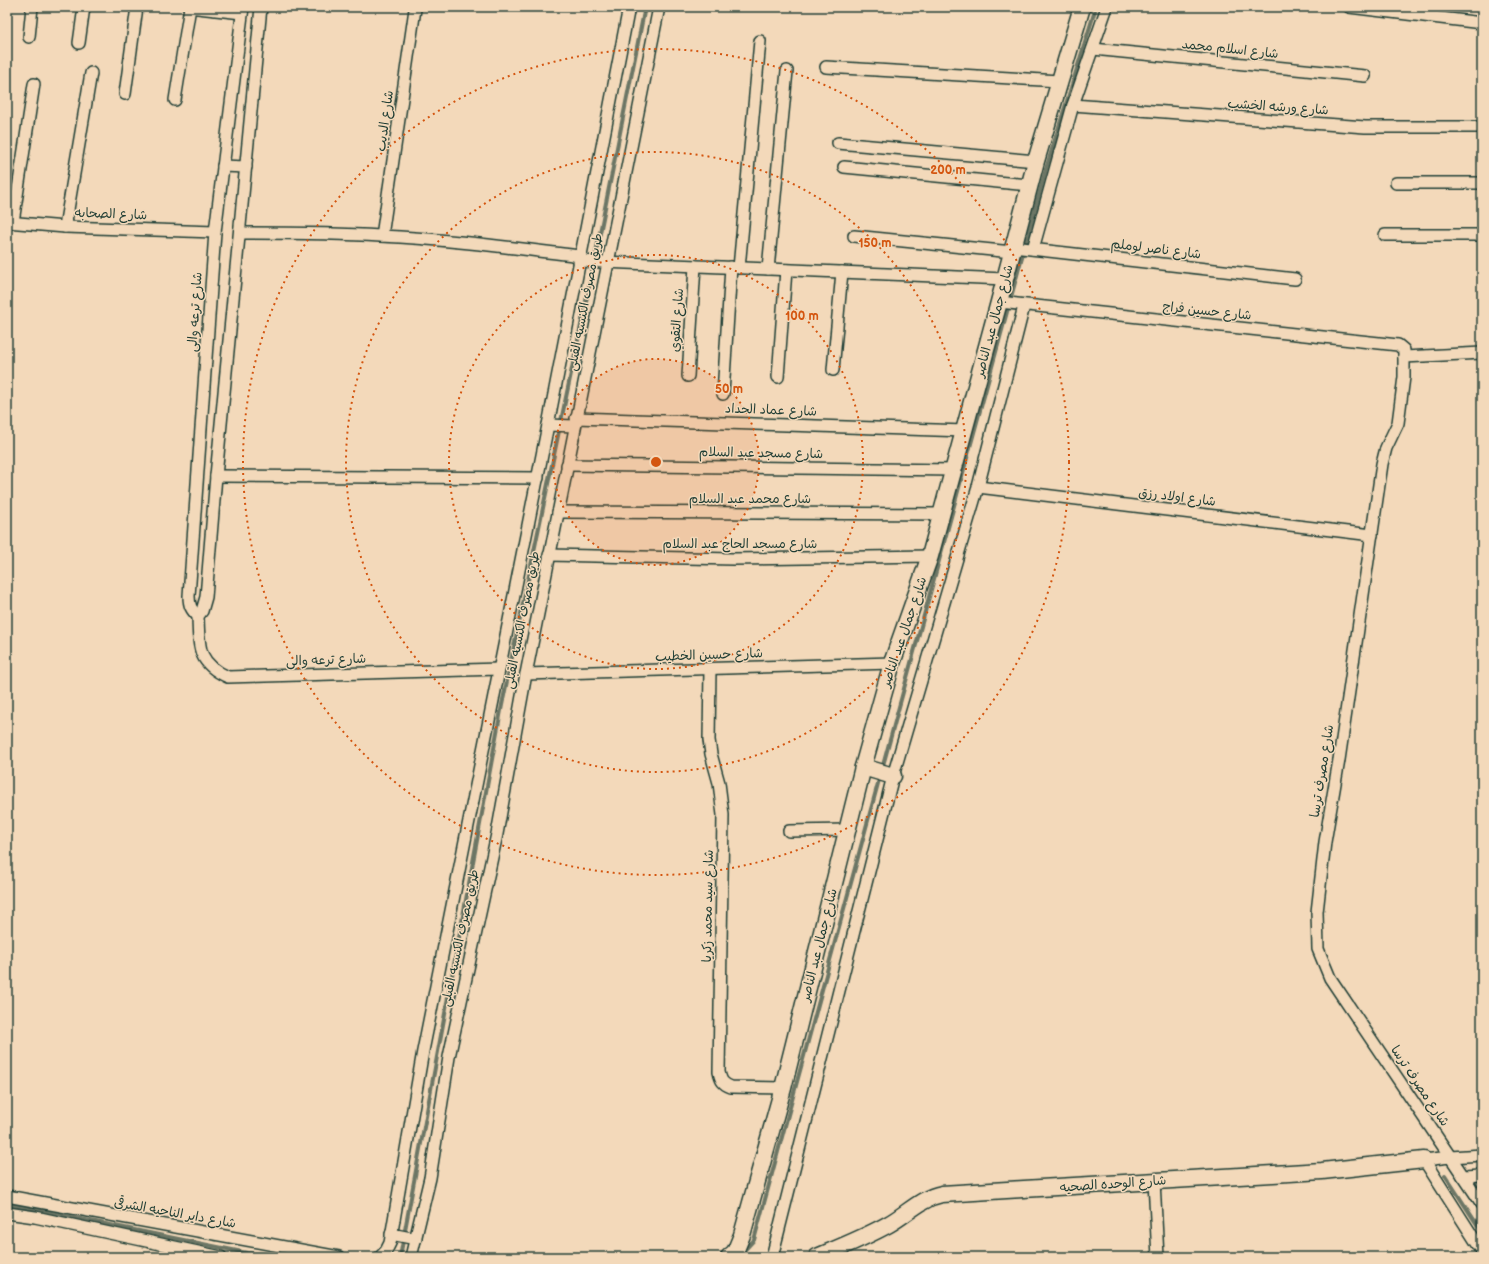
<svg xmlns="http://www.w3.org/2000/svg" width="1489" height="1264" font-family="'Balsamiq Sans','Playpen Sans Arabic',sans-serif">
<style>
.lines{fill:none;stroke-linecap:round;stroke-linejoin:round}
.stream{stroke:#6c7665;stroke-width:4}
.street-casing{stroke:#1f3d34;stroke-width:14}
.secondary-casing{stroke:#1f3d34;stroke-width:19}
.street{stroke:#f3d9ba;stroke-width:11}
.secondary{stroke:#f3d9ba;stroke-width:16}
.ring{fill:none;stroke:#d45610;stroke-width:2;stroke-dasharray:2 4}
.labels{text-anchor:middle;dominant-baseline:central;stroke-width:3;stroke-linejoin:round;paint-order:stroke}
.street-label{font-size:13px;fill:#1f3d34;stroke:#f3d9ba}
.centre{fill:#d45610;stroke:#f3d9ba;stroke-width:2}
.ring-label{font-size:12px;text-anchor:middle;font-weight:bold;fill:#d45610;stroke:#f3d9ba;stroke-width:3;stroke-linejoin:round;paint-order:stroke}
</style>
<rect width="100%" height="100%" fill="#f3d9ba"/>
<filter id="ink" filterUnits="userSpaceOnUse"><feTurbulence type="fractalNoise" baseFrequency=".025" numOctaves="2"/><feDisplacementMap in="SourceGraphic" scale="8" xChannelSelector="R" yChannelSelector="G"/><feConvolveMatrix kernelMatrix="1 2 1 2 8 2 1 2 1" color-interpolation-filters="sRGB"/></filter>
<g filter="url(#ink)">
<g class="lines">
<g class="stream">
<path d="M882 769 1046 169 1096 7"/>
<path d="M1445 1175 1482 1232"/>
<path d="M7 1204 247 1253 286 1257"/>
<path d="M740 1255 754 1240 880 776"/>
<path d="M400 1257 502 705 596 253 645 7"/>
</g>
<defs>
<g id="street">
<path d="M189 7 242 13"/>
<path d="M261 7 216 476 206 597 202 611 198 616C199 647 197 663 228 677L499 669"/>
<path d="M1349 7 1482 23"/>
<path d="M29 37 32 7"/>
<path d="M79 43 84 7"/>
<path d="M1093 49 1365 76"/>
<path d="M826 67 1059 81"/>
<path d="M125 94 137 7"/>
<path d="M175 100 190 7"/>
<path d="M1073 105 1365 127H1482"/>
<path d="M838 143 1036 161"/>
<path d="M223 166 246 167"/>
<path d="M844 167 1029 185"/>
<path d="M1396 183H1482"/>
<path d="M7 222 65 227 215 232"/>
<path d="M13 222 34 84"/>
<path d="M65 227 91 73"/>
<path d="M240 233C287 233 333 233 380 236 447 239 514 248 580 256"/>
<path d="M1385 235H1482"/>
<path d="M382 236 415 9"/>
<path d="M854 236 1012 252"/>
<path d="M1013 247 1295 279"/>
<path d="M1033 249 1073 105 1107 7"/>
<path d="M579 261 1005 279"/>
<path d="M739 268 760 41"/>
<path d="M768 269 787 71"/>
<path d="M999 302 1398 345 1404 350V377L1398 423 1386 448 1382 464 1339 760 1325 842 1317 912 1318 949 1330 978 1482 1204"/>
<path d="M1404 357 1482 353"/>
<path d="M833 370 842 272"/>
<path d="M688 376 695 266"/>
<path d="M778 377 786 270"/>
<path d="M723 394 731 267"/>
<path d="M576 418 965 431"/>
<path d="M548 425 575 426"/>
<path d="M567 465 954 470"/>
<path d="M216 476 538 478"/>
<path d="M978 487 1372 535"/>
<path d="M558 512 942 514"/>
<path d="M549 555 733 559 930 556"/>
<path d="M198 616C191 610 189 605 189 596L215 232 243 7"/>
<path d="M710 669 709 740 711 754 719 783 723 815 719 1072C721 1081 723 1084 731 1087L783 1088"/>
<path d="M526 674 892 663"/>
<path d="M789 831 848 830"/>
<path d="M1482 1155 1450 1157 1424 1160 1482 1251"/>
<path d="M1463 1176 1482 1175"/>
<path d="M1154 1181 1158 1257"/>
<path d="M7 1196 339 1257"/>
<path d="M7 1213 35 1217 221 1257"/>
<path d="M391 1234 416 1239"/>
<path d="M380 1257 386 1251 390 1243 423 1051 548 425 629 7"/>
<path d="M411 1257 430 1178 449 1057 497 834 526 674 659 7"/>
<path d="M772 1257 893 776 978 487 1024 306"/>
</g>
<g id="secondary">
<path d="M863 767 893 776"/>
<path d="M729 1257 735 1252 742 1235 783 1088 863 767 892 663 930 556 999 302 1036 161 1082 7"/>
<path d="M817 1257C841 1247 866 1237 889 1224 907 1214 921 1198 942 1194L1322 1171 1424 1160"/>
</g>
</defs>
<use href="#street" class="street-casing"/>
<use href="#secondary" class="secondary-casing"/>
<use href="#street" class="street"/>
<use href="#secondary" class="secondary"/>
</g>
</g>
<circle cx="656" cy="462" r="103" fill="#d45610" fill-opacity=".12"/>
<g class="ring">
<circle cx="656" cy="462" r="103"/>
<circle cx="656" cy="462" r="207"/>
<circle cx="656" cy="462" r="310"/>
<circle cx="656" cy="462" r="413"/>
</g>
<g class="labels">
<g class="street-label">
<text transform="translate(1230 49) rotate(6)">شارع اسلام محمد</text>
<text transform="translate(1278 107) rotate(4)">شارع ورشه الخشب</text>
<text transform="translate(385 121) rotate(-82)">شارع الديب</text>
<text transform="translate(111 214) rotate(2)">شارع الصحابه</text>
<text transform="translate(1156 249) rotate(7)">شارع ناصر لوملم</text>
<text transform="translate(585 302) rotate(-79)">طريق مصرف الكنسيه القبلى</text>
<text transform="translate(1207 311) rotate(6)">شارع حسين فراج</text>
<text transform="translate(195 312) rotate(-86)">شارع ترعه والى</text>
<text transform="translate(677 320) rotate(-86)">شارع التقوي</text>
<text transform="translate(994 321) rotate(-75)">شارع جمال عبد الناصر</text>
<text transform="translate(771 410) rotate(2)">شارع عماد الحداد</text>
<text transform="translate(761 453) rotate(1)">شارع مسجد عبد السلام</text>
<text transform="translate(1177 497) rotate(7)">شارع اولاد رزق</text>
<text x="750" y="499">شارع محمد عبد السلام</text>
<text x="740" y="544">شارع مسجد الحاج عبد السلام</text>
<text transform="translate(522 620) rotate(-79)">طريق مصرف الكنسيه القبلى</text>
<text transform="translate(904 632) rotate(-71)">شارع جمال عبد الناصر</text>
<text transform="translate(709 655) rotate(-2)">شارع حسين الخطيب</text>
<text transform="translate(326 660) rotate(-2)">شارع ترعه والى</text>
<text transform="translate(1322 771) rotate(-81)">شارع مصرف ترسا</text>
<text transform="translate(708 906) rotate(-89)">شارع سيد محمد زكريا</text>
<text transform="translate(460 938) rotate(-78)">طريق مصرف الكنسيه القبلى</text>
<text transform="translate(819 945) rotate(-76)">شارع جمال عبد الناصر</text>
<text transform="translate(1420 1086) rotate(56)">شارع مصرف ترسا</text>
<text transform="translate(1113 1184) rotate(-4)">شارع الوحده الصحيه</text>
<text transform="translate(175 1213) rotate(10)">شارع داير الناحيه الشرقى</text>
</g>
</g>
<circle cx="656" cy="462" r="6" class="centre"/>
<g class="ring-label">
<text x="948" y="174">200 m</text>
<text x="875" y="247">150 m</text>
<text x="802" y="320">100 m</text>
<text x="729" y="393">50 m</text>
</g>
<rect width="1489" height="1264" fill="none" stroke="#f3d9ba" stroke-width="24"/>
<rect x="12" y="12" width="1465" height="1240" fill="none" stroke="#1f3d34" stroke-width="1.5" filter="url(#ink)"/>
</svg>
